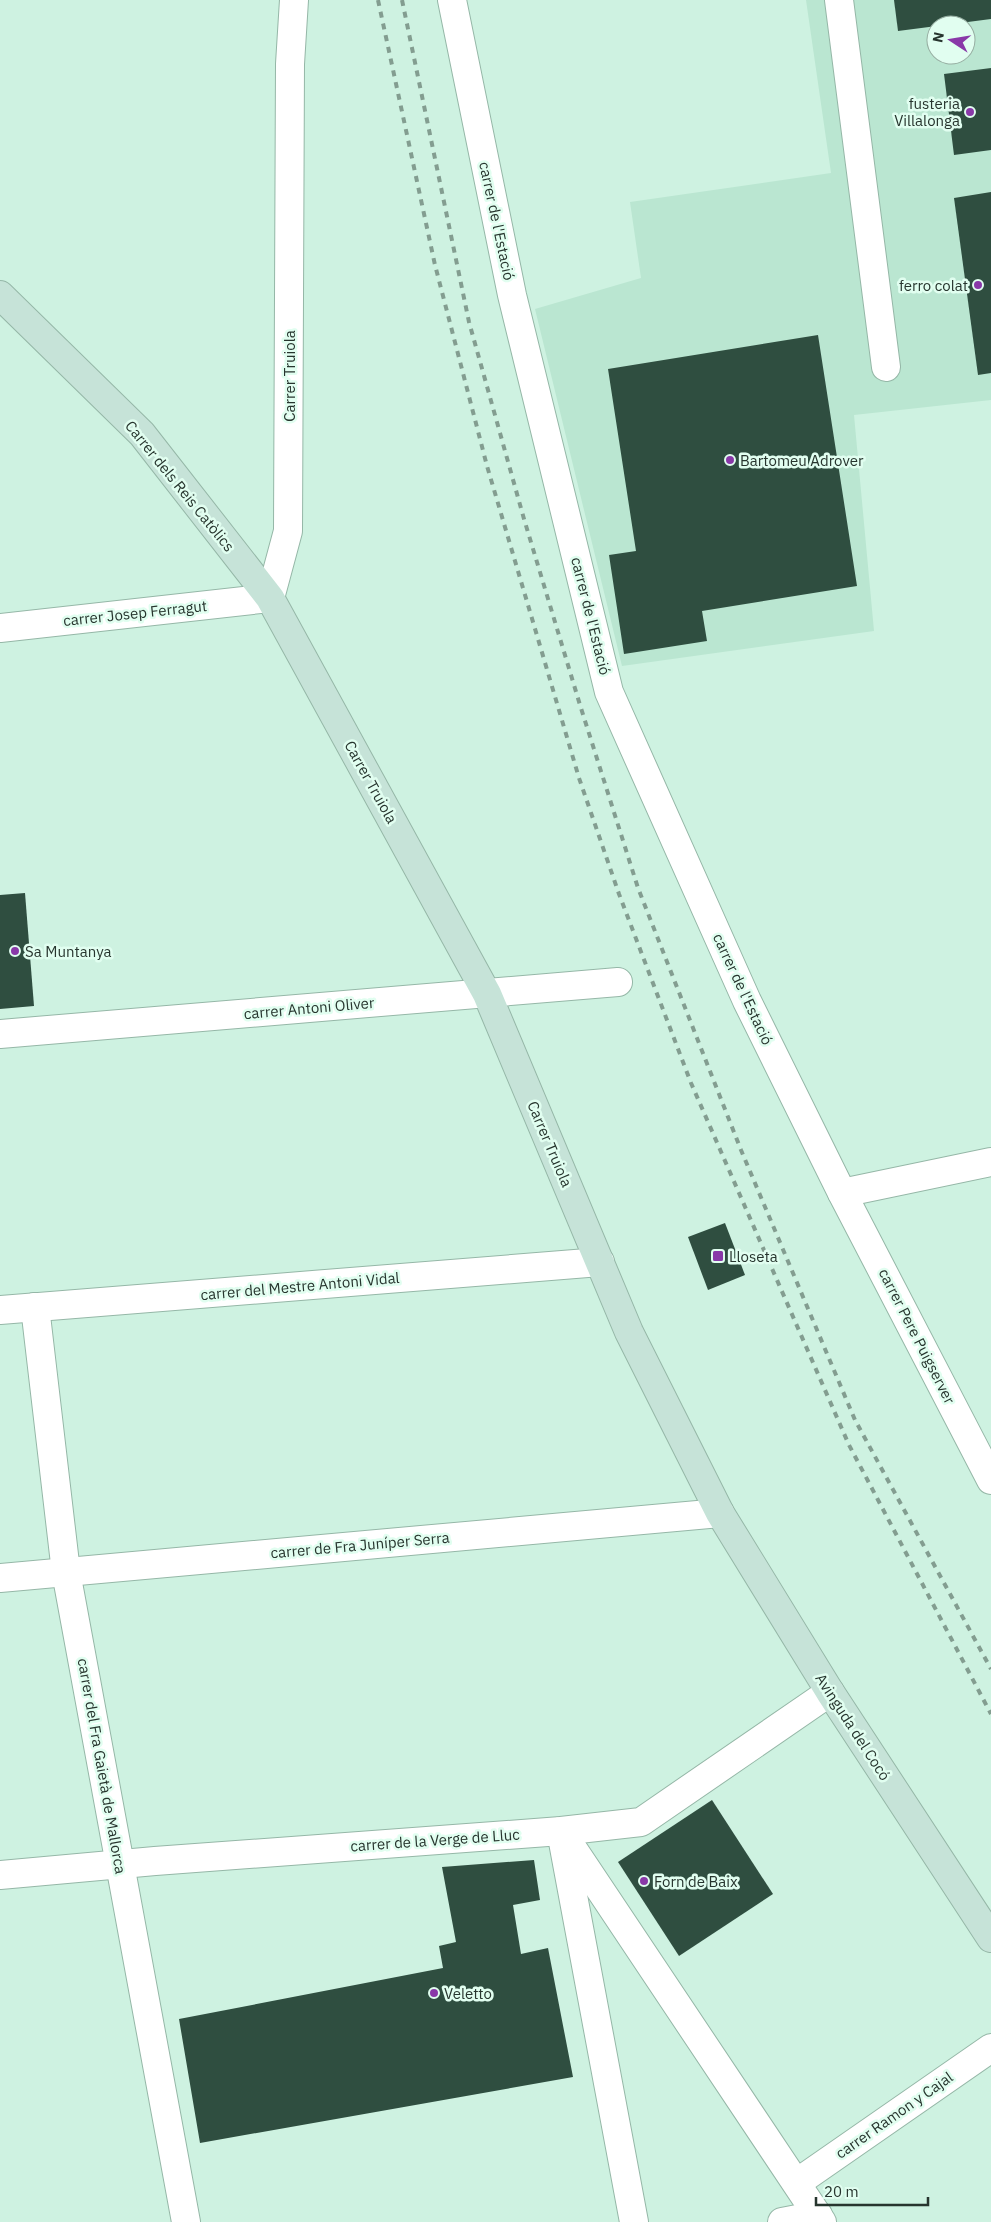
<svg xmlns="http://www.w3.org/2000/svg" width="991" height="2222" font-family="'IBM Plex Sans',sans-serif">
<style>
.built{fill:#bae6d1;fill-rule:evenodd}
.building{fill:#2f4e40}
.lines{fill:none;stroke-linecap:round;stroke-linejoin:round}
.pedestrian-casing{stroke:#95b7a7;stroke-width:30}
.minor-casing{stroke:#95b7a7;stroke-width:30}
.tertiary-casing{stroke:#95b7a7;stroke-width:30}
.secondary-casing{stroke:#95b7a7;stroke-width:30}
.pedestrian{stroke:#fff;stroke-width:28}
.minor{stroke:#fff;stroke-width:28}
.tertiary{stroke:#fff;stroke-width:28}
.secondary{stroke:#c6e3d8;stroke-width:28}
.rail{stroke:#839d90;stroke-width:4;stroke-dasharray:6 6;stroke-linecap:butt}
.poi-dot{fill:#8938a8;stroke:#e1fef0;stroke-width:2}
.labels{text-anchor:middle;dominant-baseline:central;stroke-width:5;stroke-linejoin:round;paint-order:stroke}
.poi-label{font-size:15px;fill:#27352e;stroke:#e1fef0;text-anchor:start}
.street-label{font-size:15px;fill:#27352e;stroke:#e1fef0}
</style>
<rect width="100%" height="100%" fill="#cef2e1"/>
<path class="built" d="M806 0H991V400L854 415 874 631 622 666 535 309 641 278 630 202 831 173ZM936 25H966V55H936Z"/>
<g class="building">
<path d="M894 0H991V19L898 31Z"/>
<path d="M991 68V150L954 155 944 74Z"/>
<path d="M991 192V373L978 375 954 198Z"/>
<path d="M818 335 857 586 702 611 707 641 624 654 609 555 636 551 608 369Z"/>
<path d="M25 893 34 1006 0 1009V895Z"/>
<path d="M725 1223 745 1275 708 1290 688 1237Z"/>
<path d="M712 1800 773 1894 679 1956 618 1862Z"/>
<path d="M534 1860 540 1900 513 1905 521 1954 548 1948 573 2077 200 2143 179 2019 443 1968 439 1946 456 1942 442 1867Z"/>
</g>
<g class="lines">
<defs>
<g id="pedestrian">
<path d="M35 1307 66 1572"/>
<path d="M0 1310 600 1262"/>
</g>
<g id="minor">
<path d="M839 0 886 367"/>
<path d="M0 628 270 598"/>
<path d="M0 1034 618 982"/>
<path d="M842 1193 991 1480"/>
<path d="M66 1572 186 2222"/>
<path d="M0 1578 720 1513"/>
<path d="M561 1831 822 2222"/>
<path d="M563 1842 634 2222"/>
<path d="M0 1875 155 1861 561 1831 641 1822 830 1692"/>
<path d="M798 2182 991 2048"/>
<path d="M782 2222 818 2215"/>
</g>
<g id="tertiary">
<path d="M452 0 512 295 609 692 747 1001 842 1193 991 1162"/>
<path d="M270 598 288 531 290 64 294 0"/>
</g>
<path id="secondary" d="M0 295 142 434 270 598 487 994 629 1332 720 1513 830 1692 991 1938"/>
</defs>
<use href="#pedestrian" class="pedestrian-casing"/>
<use href="#minor" class="minor-casing"/>
<use href="#tertiary" class="tertiary-casing"/>
<use href="#secondary" class="secondary-casing"/>
<use href="#pedestrian" class="pedestrian"/>
<use href="#minor" class="minor"/>
<use href="#tertiary" class="tertiary"/>
<use href="#secondary" class="secondary"/>
<g class="rail">
<path d="M378 0 435 265 487 466 579 778 619 894 691 1083 849 1445 991 1714"/>
<path d="M402 0 469 322 524 519 580 705 638 888 741 1150 855 1420 991 1669"/>
</g>
</g>
<g class="poi-dot">
<circle cx="970" cy="112" r="5"/>
<circle cx="978" cy="285" r="5"/>
<circle cx="730" cy="460" r="5"/>
<circle cx="15" cy="951" r="5"/>
<rect x="712" y="1250" width="12" height="12" rx="2.5"/>
<circle cx="644" cy="1881" r="5"/>
<circle cx="434" cy="1993" r="5"/>
</g>
<g class="labels">
<g class="poi-label">
<text x="960" y="103" text-anchor="end">fusteria<tspan x="960" dy="17">Villalonga</tspan></text>
<text x="968" y="285" text-anchor="end">ferro colat</text>
<text x="740" y="460">Bartomeu Adrover</text>
<text x="25" y="951">Sa Muntanya</text>
<text x="729" y="1256">Lloseta</text>
<text x="654" y="1881">Forn de Baix</text>
<text x="444" y="1993">Veletto</text>
</g>
<g class="street-label">
<text transform="translate(497 221) rotate(78)">carrer de l'Estació</text>
<text transform="translate(289 376) rotate(-90)">Carrer Truiola</text>
<text transform="translate(180 486) rotate(51)">Carrer dels Reis Catòlics</text>
<text transform="translate(135 613) rotate(-6)">carrer Josep Ferragut</text>
<text transform="translate(591 616) rotate(76)">carrer de l'Estació</text>
<text transform="translate(371 782) rotate(61)">Carrer Truiola</text>
<text transform="translate(743 989) rotate(65)">carrer de l'Estació</text>
<text transform="translate(309 1008) rotate(-5)">carrer Antoni Oliver</text>
<text transform="translate(550 1144) rotate(67)">Carrer Truiola</text>
<text transform="translate(300 1286) rotate(-5)">carrer del Mestre Antoni Vidal</text>
<text transform="translate(917 1336) rotate(63)">carrer Pere Puigserver</text>
<text transform="translate(360 1545) rotate(-5)">carrer de Fra Juníper Serra</text>
<text transform="translate(853 1727) rotate(57)">Avinguda del Cocó</text>
<text transform="translate(102 1766) rotate(80)">carrer del Fra Gaietà de Mallorca</text>
<text transform="translate(435 1840) rotate(-4)">carrer de la Verge de Lluc</text>
<text transform="translate(894 2115) rotate(-35)">carrer Ramon y Cajal</text>
</g>
</g>
<g transform="translate(951 40) rotate(282)"><circle r="24" fill="#e1fef0" stroke="#97aea2"/>
<path d="M0-4L9 19L0 12L-9 19Z" fill="#8938a8"/>
<text y="-8" font-size="14" font-weight="bold" text-anchor="middle" fill="#27352e">N</text>
</g>
<path d="M816 2197v8h112v-8" fill="none" stroke="#27352e" stroke-width="2.5"/>
<text x="824" y="2197" font-size="15" fill="#27352e" stroke="#e1fef0" stroke-width="4" paint-order="stroke">20 m</text>
</svg>
